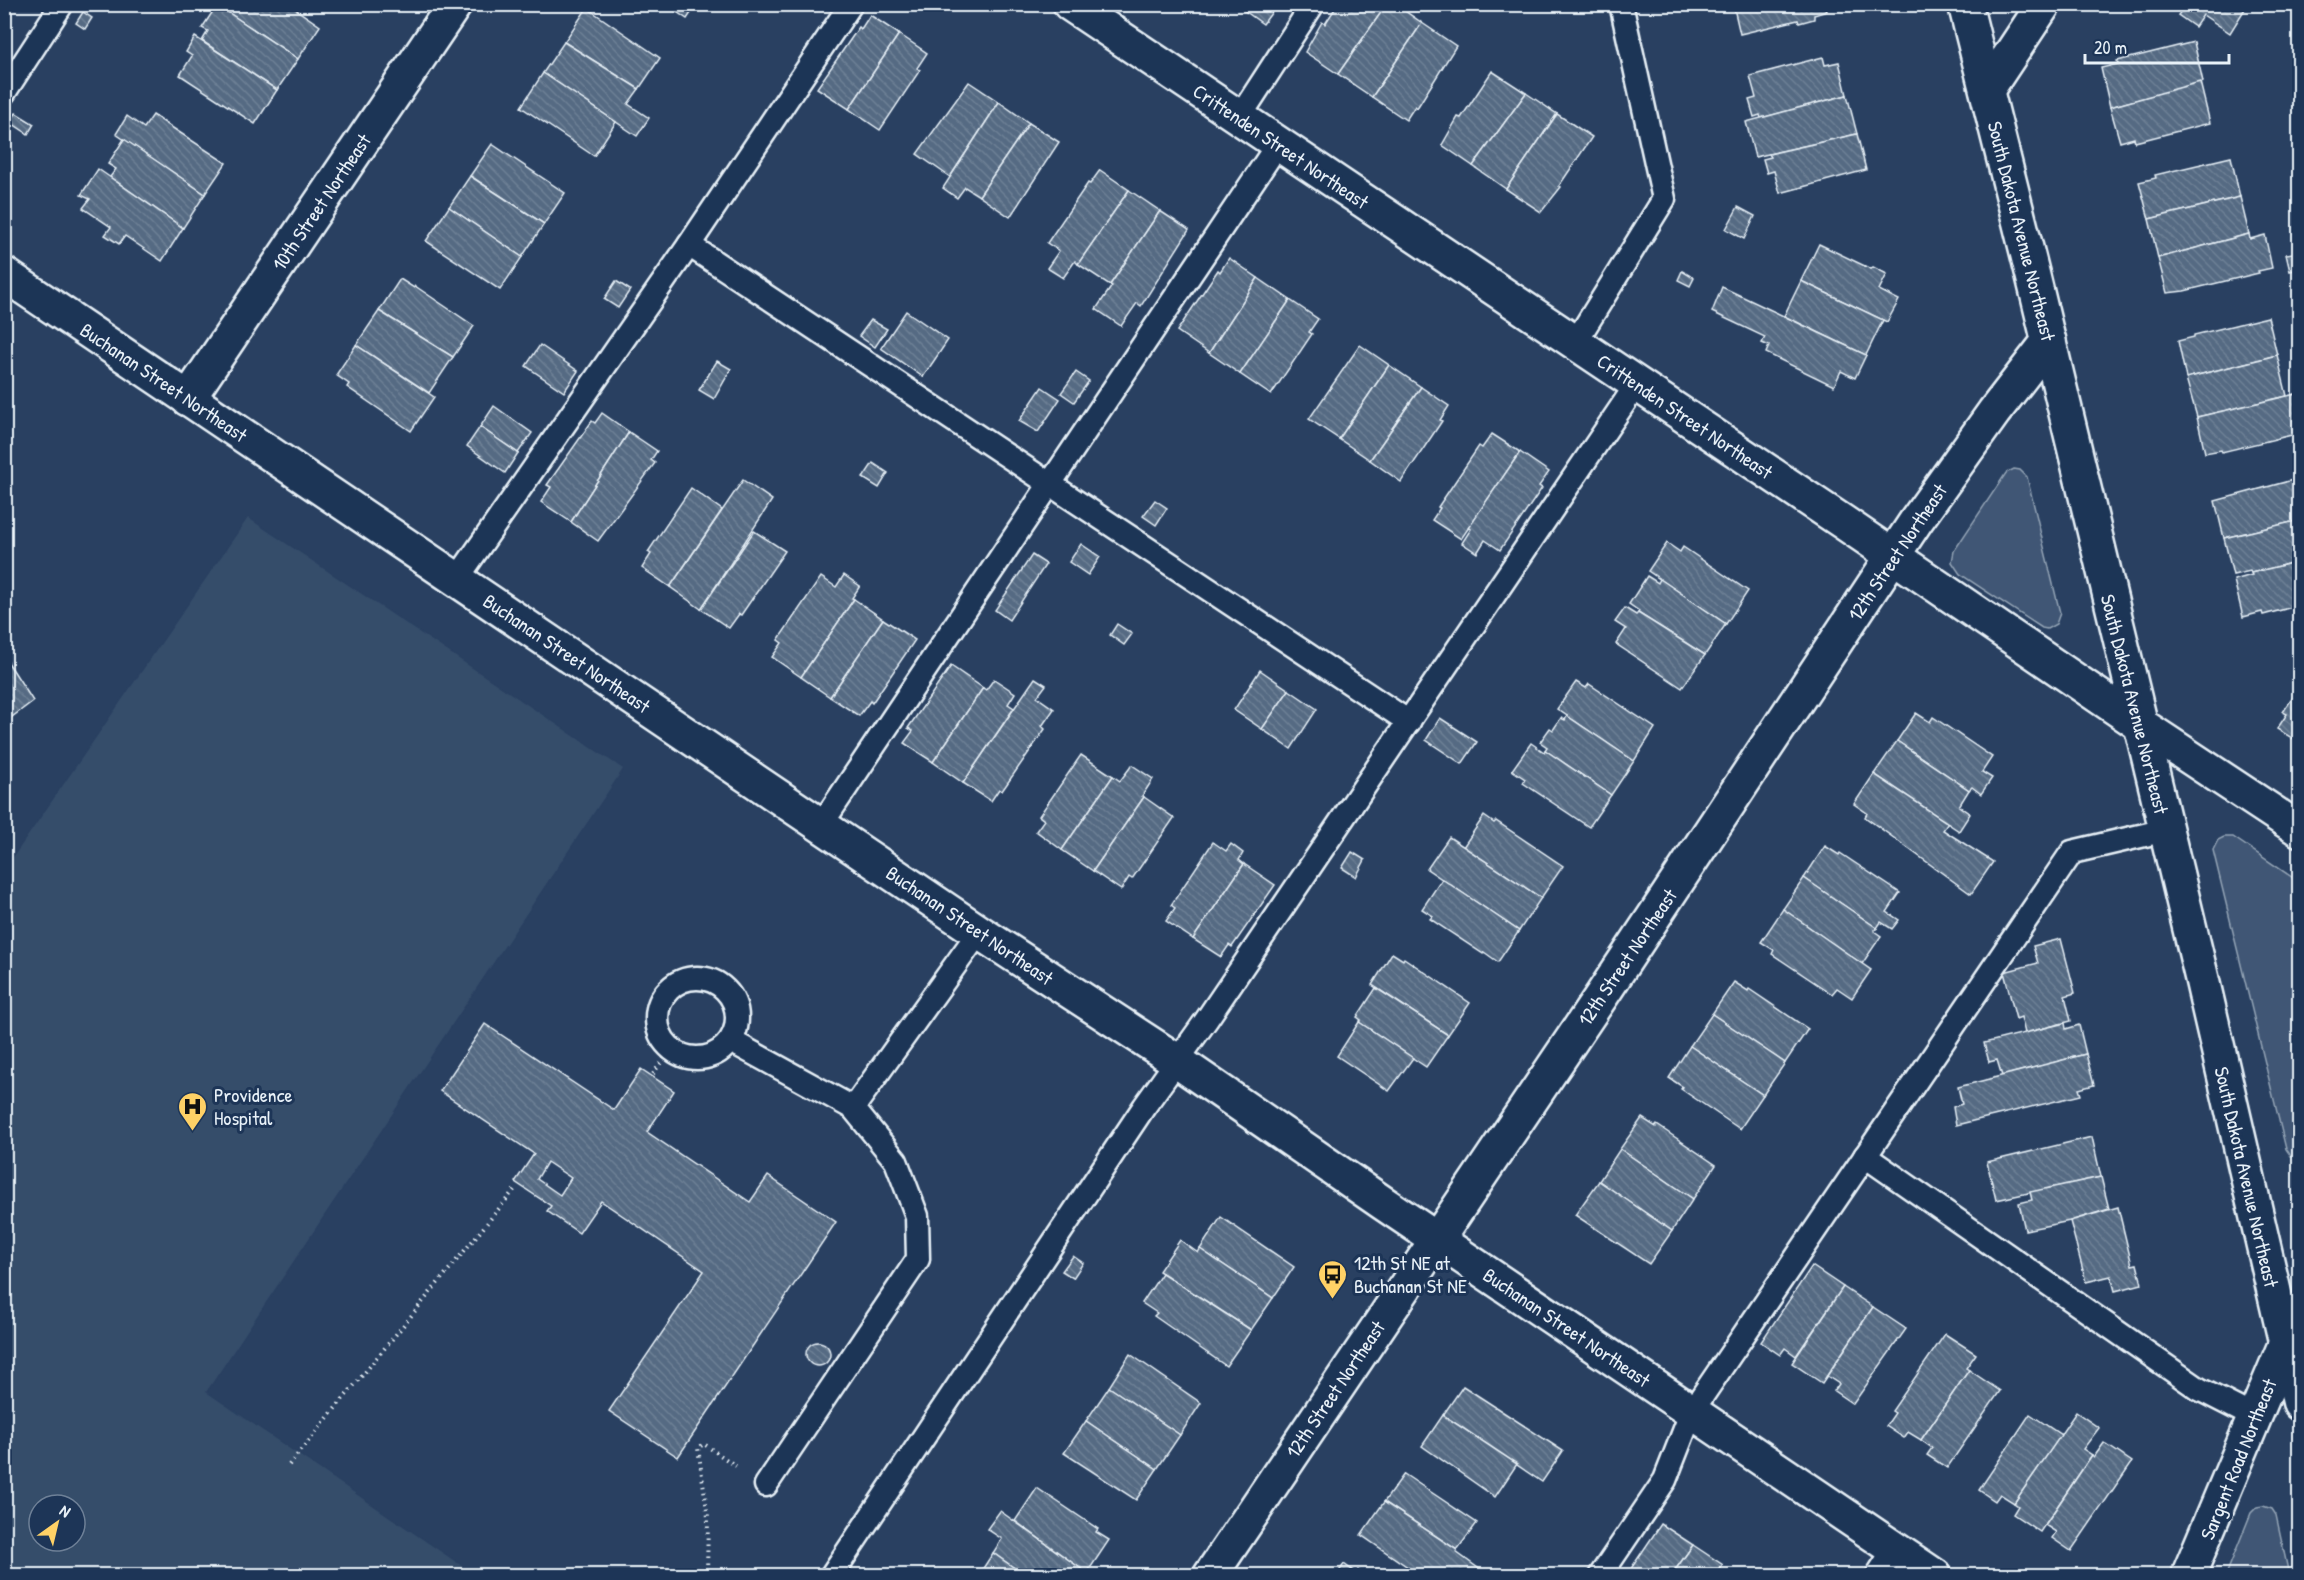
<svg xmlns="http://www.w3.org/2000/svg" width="2304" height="1580" font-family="'Patrick Hand',sans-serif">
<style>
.built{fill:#364d6b;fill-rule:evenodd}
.green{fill:#415774;stroke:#94a4b6;stroke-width:1.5}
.building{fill:url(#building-back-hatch);stroke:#e8f1f8;stroke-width:1.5;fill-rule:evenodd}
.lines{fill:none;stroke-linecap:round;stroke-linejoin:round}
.service-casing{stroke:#e8f1f8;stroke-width:27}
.minor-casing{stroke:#e8f1f8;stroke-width:38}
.secondary-casing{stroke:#e8f1f8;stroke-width:38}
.primary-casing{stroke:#e8f1f8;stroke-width:38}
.path{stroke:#e8f1f8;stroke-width:4;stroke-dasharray:1.5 4.5;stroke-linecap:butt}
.service{stroke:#1d3557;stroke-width:22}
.minor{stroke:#1d3557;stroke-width:33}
.secondary{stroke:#1d3557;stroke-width:33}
.primary{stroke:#1d3557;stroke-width:33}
.labels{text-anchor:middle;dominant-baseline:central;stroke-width:6;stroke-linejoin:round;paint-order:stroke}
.street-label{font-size:20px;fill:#e8f1f8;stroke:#1d3557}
.poi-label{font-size:20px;fill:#e8f1f8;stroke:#1d3557;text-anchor:start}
</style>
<defs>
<pattern id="building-back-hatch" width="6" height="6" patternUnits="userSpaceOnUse" patternTransform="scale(1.5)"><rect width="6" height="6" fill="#556a83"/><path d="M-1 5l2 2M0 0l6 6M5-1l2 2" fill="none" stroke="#6d8095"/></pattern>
</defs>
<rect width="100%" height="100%" fill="#294061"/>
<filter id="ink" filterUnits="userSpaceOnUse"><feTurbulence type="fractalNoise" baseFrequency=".0167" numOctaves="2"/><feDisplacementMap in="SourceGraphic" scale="12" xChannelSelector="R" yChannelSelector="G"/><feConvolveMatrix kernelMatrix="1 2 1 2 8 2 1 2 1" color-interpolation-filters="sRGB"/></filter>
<g filter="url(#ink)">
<path class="built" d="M248 518 623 769 206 1392 475 1575H5V869ZM39 1505H75V1541H39Z"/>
<g class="green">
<path d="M2014 469 2020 470 2027 477 2060 613 2056 624 2047 629 2042 628 1960 574 1952 562 1954 551 2006 473Z"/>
<path d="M2224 837H2233L2299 882V1158L2291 1156 2286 1149 2213 850 2218 840Z"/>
<path d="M2263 1506 2272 1509 2276 1515 2289 1575H2226L2251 1513 2257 1507Z"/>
</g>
<g class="building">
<path d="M226 4H288L320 26 298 59 223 9Z"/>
<path d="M665 4H697L687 19Z"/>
<path d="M1235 4H1278L1263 24Z"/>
<path d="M1338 4H1387L1338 74 1305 52 1322 22 1325 24Z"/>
<path d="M1387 4H1395L1422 23 1372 97 1338 74Z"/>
<path d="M1733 4H1825L1827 11 1814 15V19L1799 23 1798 20 1740 34Z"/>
<path d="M2187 4H2248L2230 33 2203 15 2195 27 2178 15Z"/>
<path d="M217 5 298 59 277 90 202 41 208 31 202 28Z"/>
<path d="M587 8 660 58 639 89 564 42Z"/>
<path d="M83 12 92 18 85 29 76 23Z"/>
<path d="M870 15 899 34 849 109 817 88 859 27 861 29Z"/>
<path d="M1422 23 1456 46 1417 108 1415 106 1406 120 1372 97Z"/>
<path d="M899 34 927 53 917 68 920 70 880 130 849 109Z"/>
<path d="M195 37 277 90 255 124 180 75 192 56 186 52Z"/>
<path d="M564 42 639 89 628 104 649 118 637 136 543 73Z"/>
<path d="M2194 42 2203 82 2110 107 2101 68 2118 64 2117 61Z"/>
<path d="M1823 57 1825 65 1839 62 1847 95 1761 118 1760 115 1754 117 1749 100 1756 98 1750 76Z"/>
<path d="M1492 71 1526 93 1473 166 1442 145 1458 117 1461 118Z"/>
<path d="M543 73 616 122 594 156 521 107Z"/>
<path d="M969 82 999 102 950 177 917 154Z"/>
<path d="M2200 82 2210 123 2135 142 2134 138 2120 142 2110 107Z"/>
<path d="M1526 93 1557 114 1506 189 1473 166Z"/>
<path d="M1847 95 1857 134 1755 157 1746 122Z"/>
<path d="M999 102 1029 123 979 196 965 187 957 198 943 188Z"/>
<path d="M16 113 34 124 28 134 10 122Z"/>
<path d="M1557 114 1592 137 1559 186 1561 187 1541 212 1506 189Z"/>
<path d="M153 115 226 163 205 194 116 134 127 116 144 128Z"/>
<path d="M1029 123 1059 142 1010 217 979 196Z"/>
<path d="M1857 134 1866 170 1780 193 1774 171 1767 173 1763 159 1771 157 1769 154Z"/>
<path d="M124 139 205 194 183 228 110 177 116 169 108 164Z"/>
<path d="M492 144 565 193 544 224 470 176Z"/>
<path d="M2231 157 2240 197 2149 219 2139 182 2156 178 2155 175Z"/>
<path d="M98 169 183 228 162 261 125 236 119 244 105 235 111 227 83 208 90 199 81 195Z"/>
<path d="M1100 170 1129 190 1078 264 1075 261 1063 278 1047 268 1059 251 1047 243 1088 183 1090 184Z"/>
<path d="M470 176 544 224 522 257 449 207Z"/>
<path d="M1129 190 1160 211 1110 285 1078 264Z"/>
<path d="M2240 197 2249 234 2158 258 2149 219Z"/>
<path d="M449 207 522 257 500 290 426 241Z"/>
<path d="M1738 207 1755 216 1744 239 1726 229Z"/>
<path d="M1160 211 1189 230 1141 306 1137 303 1121 326 1096 309 1112 286 1110 285Z"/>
<path d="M2249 234 2250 239 2265 235 2272 268 2258 271 2259 273 2184 291 2167 293 2158 258Z"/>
<path d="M1819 244 1871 269 1873 267 1887 274 1879 290 1899 300 1887 322 1801 281Z"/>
<path d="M2299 252 2300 269 2290 271 2286 254Z"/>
<path d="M1229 258 1258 278 1209 353 1177 331 1218 270 1220 272Z"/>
<path d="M1682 271 1694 278 1690 286 1678 280Z"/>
<path d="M1258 278 1290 300 1240 374 1209 353Z"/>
<path d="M400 279 414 288 415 286 474 326 453 357 379 311Z"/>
<path d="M616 281 630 290 618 308 604 299Z"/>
<path d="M1801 281 1883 320 1866 355 1784 316Z"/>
<path d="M1722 287 1866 355 1855 378 1841 371 1834 386 1766 353 1769 346 1762 343 1765 337 1712 312Z"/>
<path d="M1290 300 1318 319 1309 332 1312 334 1271 395 1240 374Z"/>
<path d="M379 311 453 357 429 393 356 345Z"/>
<path d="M906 311 948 340 923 377 881 348Z"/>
<path d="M2268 317 2277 355 2186 378 2178 341 2194 337V335Z"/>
<path d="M871 320 887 329 875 347 859 336Z"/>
<path d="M356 345 434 397 411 431 347 387 349 384 336 375Z"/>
<path d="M540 345 578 371 564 392 526 366Z"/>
<path d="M1360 345 1389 365 1339 439 1309 419Z"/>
<path d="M2277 355 2287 396 2197 417 2186 378Z"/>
<path d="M717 361 731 369 714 399 699 390Z"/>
<path d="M1389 365 1421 387 1370 460 1339 439Z"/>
<path d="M1076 372 1089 381 1074 402 1061 393Z"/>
<path d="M1042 387 1060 399 1038 432 1019 421Z"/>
<path d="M1421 387 1449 406 1440 420 1442 421 1401 482 1370 460Z"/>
<path d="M2300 393V427L2295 428 2296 434 2222 452 2221 450 2205 453 2197 417Z"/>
<path d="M494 406 532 433 518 453 480 427Z"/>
<path d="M602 413 629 432 571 522 541 502 551 487 547 485 592 421 595 423Z"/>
<path d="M480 427 518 453 505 473 467 446Z"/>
<path d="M629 432 657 451 651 460 655 463 598 541 571 522Z"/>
<path d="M1492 434 1520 452 1461 539 1432 520 1440 508 1438 507 1479 446 1482 448Z"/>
<path d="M1520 452 1549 472 1539 486 1542 488 1500 550 1485 540 1477 553 1462 543 1471 529 1468 528Z"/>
<path d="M873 463 888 473 879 488 863 478Z"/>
<path d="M2300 478V520L2224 538 2215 501Z"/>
<path d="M743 480 772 500 701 609 670 587Z"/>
<path d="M691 488 722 510 670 587 642 568 651 554 648 552Z"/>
<path d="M1155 500 1167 508 1156 525 1143 516Z"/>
<path d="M2300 520V561L2251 573 2250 571 2233 575 2224 538Z"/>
<path d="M754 531 785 551 741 615 739 614 729 628 701 609Z"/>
<path d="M1667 543 1680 552 1683 547 1748 591 1726 624 1648 571Z"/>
<path d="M1081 544 1100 557 1088 575 1069 562Z"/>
<path d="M1032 555 1046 564 1009 620 995 610Z"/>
<path d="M2300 561V605L2263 615 2262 612 2243 617 2234 580 2252 575 2251 573Z"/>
<path d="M844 575 860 586 852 598 854 599 801 677 772 657 782 643 778 640 821 577 836 587Z"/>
<path d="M1647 576 1658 583 1660 579 1726 624 1705 655 1638 613 1639 611 1629 604Z"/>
<path d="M854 599 883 619 830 697 801 677Z"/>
<path d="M1625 608 1636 615 1638 613 1705 655 1682 688 1616 644 1626 629 1615 622Z"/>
<path d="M883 619 915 640 872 703 870 701 859 716 830 697Z"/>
<path d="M1117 624 1132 634 1124 645 1110 635Z"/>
<path d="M4 656 33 701 4 723Z"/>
<path d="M951 666 983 688 933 762 904 743 913 731 908 728Z"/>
<path d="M1260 670 1289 690 1262 729 1234 710Z"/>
<path d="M1035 678 1046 685 1037 697 1054 709 1042 726 1045 729 1002 791 999 789 991 801 963 783Z"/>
<path d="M994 679 1015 693 1008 704 1014 708 963 783 933 762 983 688 986 690Z"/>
<path d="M1576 682 1586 688 1589 684 1655 728 1634 761 1557 709Z"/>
<path d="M2300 687V743L2277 729 2287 714 2283 712Z"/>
<path d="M1289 690 1317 709 1291 749 1262 729Z"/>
<path d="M1916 713 1930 722 1933 717 1992 757 1982 772 1992 778 1981 794 1972 787 1969 790 1897 741Z"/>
<path d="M1567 716 1634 761 1611 795 1545 750 1547 747 1540 742 1550 728 1553 730 1561 718 1565 720Z"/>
<path d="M1440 718 1477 742 1462 764 1426 740Z"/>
<path d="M1897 741 1969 790 1959 806 1970 814 1959 831 1874 774Z"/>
<path d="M1531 743 1544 752 1545 750 1611 795 1589 827 1523 783 1525 779 1512 770Z"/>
<path d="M1081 755 1113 776 1062 850 1036 831 1044 820 1039 816Z"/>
<path d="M1132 765 1153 779 1142 796 1144 797 1093 871 1062 850 1113 776 1120 781Z"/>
<path d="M1874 774 1948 823 1943 830 1993 862 1971 894 1865 817 1867 813 1854 804Z"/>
<path d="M1144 797 1174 818 1132 879 1129 877 1121 890 1093 871Z"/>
<path d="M1484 816 1494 823 1496 821 1563 866 1541 898 1463 847Z"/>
<path d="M1449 837 1541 898 1519 931 1427 869Z"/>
<path d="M1213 842 1226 851 1231 844 1243 853 1239 860 1244 864 1193 939 1166 921 1175 908 1171 905Z"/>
<path d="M1825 846 1839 855 1840 853 1900 893 1887 912 1899 920 1892 929 1881 922 1877 928 1804 878Z"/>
<path d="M1352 852 1365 860 1356 877 1342 868Z"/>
<path d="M1244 864 1275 885 1232 947 1229 945 1221 957 1193 939Z"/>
<path d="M1804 878 1877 928 1874 931 1881 936 1862 964 1783 909Z"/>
<path d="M1442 879 1519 931 1498 962 1484 952 1483 954 1430 919 1433 916 1422 909Z"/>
<path d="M1783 909 1871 970 1852 998 1837 988 1832 994 1772 954 1774 950 1761 942Z"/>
<path d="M2061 939 2075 993 2065 996 2071 1021 2025 1033 2021 1017 2016 1019 2004 972 2038 963 2033 946Z"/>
<path d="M1392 953 1403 960 1404 958 1470 1003 1448 1035 1372 985Z"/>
<path d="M1734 982 1748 991 1749 989 1808 1029 1785 1063 1712 1014Z"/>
<path d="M1376 988 1448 1035 1426 1067 1359 1022 1361 1020 1357 1017Z"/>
<path d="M1712 1014 1785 1063 1763 1095 1690 1046Z"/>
<path d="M1359 1022 1413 1058 1389 1091 1337 1056Z"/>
<path d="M2065 1023 2066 1029 2079 1025 2086 1054 2002 1076 1997 1060 1989 1062 1984 1043Z"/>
<path d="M485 1024 614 1110 641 1069 674 1091 647 1132 750 1202 768 1176 836 1222 678 1457 609 1411 704 1271 601 1201 579 1233 547 1211 551 1206 515 1182 534 1154 440 1091ZM547 1162 571 1178 560 1195 537 1179Z"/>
<path d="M1690 1046 1763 1095 1740 1129 1681 1089 1683 1087 1669 1078Z"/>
<path d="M2086 1054 2094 1085 2079 1089 2081 1095 1956 1125 1953 1107 1962 1104 1958 1087Z"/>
<path d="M1642 1118 1656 1127 1657 1125 1716 1165 1693 1199 1620 1149Z"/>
<path d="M2092 1137 2101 1177 1996 1200 1987 1162Z"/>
<path d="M1620 1149 1693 1199 1672 1231 1599 1181Z"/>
<path d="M2101 1177 2109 1209 2070 1221 2025 1230 2019 1203 2032 1200 2030 1192Z"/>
<path d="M1599 1181 1672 1231 1649 1264 1575 1215Z"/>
<path d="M2118 1207 2132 1265 2137 1264 2142 1284 2115 1291 2111 1276 2086 1282 2070 1221Z"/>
<path d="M1221 1217 1294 1267 1273 1298 1200 1249Z"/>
<path d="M1180 1240 1198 1253 1200 1249 1273 1298 1251 1330 1159 1271Z"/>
<path d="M1073 1256 1083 1263 1073 1278 1062 1271Z"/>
<path d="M1812 1266 1843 1287 1796 1356 1785 1348 1780 1355 1761 1342Z"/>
<path d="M1162 1273 1251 1330 1226 1366 1154 1316 1157 1313 1142 1303Z"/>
<path d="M1843 1287 1873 1307 1822 1383 1792 1363Z"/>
<path d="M1873 1307 1906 1329 1853 1404 1834 1391 1839 1384 1827 1376Z"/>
<path d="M1945 1334 1976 1354 1966 1368 1969 1370 1921 1440 1908 1432 1904 1438 1886 1426 1895 1413 1892 1411Z"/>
<circle cx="818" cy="1354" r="12"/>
<path d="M1130 1354 1201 1403 1180 1435 1109 1387Z"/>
<path d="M1969 1370 2000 1391 1947 1468 1927 1455 1932 1448 1921 1440Z"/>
<path d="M1463 1386 1563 1451 1542 1482 1443 1415Z"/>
<path d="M1109 1387 1180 1435 1157 1469 1086 1421Z"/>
<path d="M2076 1412 2099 1428 2083 1449 2092 1455 2040 1532 2013 1514 2018 1506 2014 1503Z"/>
<path d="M2030 1414 2061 1435 2014 1503 2000 1494 1995 1501 1979 1490Z"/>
<path d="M1443 1415 1517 1464 1495 1497 1422 1446Z"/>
<path d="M1086 1421 1157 1469 1136 1500 1064 1453Z"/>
<path d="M2104 1443 2132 1462 2071 1551 2052 1538 2056 1532 2045 1525 2092 1455 2094 1457Z"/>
<path d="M1404 1474 1477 1523 1457 1550 1384 1502Z"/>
<path d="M1037 1488 1098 1529 1096 1532 1109 1540 1087 1573 1015 1521Z"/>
<path d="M1384 1502 1457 1550 1456 1552 1489 1576H1421L1361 1535Z"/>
<path d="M1000 1511 1087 1573 1086 1576H1026L993 1553 1002 1539 987 1529Z"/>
<path d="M1661 1524 1693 1545 1671 1576H1626Z"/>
<path d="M1693 1545 1723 1565 1716 1576H1671Z"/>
<path d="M993 1553 1026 1576H978Z"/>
<path d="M1344 1564 1356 1573 1358 1570 1366 1576H1336Z"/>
</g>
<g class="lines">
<defs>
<g id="service">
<path d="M4 93 62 4"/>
<path d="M1239 118 1313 4"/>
<path d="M689 245 1409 722"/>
<path d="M1575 343 1664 199 1621 4"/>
<path d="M457 579 689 245 851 4"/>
<path d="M821 825 1278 144"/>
<circle cx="697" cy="1018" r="40"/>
<path d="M731 1041 853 1108 896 1161 917 1216 918 1259 766 1485"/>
<path d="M853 1108 979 932"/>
<path d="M1865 1156 2199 1389 2254 1417"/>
<path d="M831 1576 1144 1107 1207 1019 1637 384"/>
<path d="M1600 1576 1665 1480 1692 1411 2072 852 2166 830"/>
<path d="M1877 1576 1895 1548"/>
</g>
<g id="minor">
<path d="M1070 4 1843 522 2141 725 2300 830"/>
<path d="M1987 90 2044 4"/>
<path d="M4 274 979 932 1177 1061 1383 1203 1935 1576"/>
<path d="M188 399 455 4"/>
<path d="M1210 1576 1602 995 1916 521 1994 412 2049 341"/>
</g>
<path id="secondary" d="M2188 1576 2300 1309"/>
<path id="primary" d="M1965 4 2033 276 2202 979 2300 1404"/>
</defs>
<use href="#service" class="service-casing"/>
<use href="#minor" class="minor-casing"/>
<use href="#secondary" class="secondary-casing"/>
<use href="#primary" class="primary-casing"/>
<g class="path">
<path d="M653 1074 670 1049"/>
<path d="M289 1465 515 1189"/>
<path d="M707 1576 708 1517 698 1448 704 1444 736 1466"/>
</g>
<use href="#service" class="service"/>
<use href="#minor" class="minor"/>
<use href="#secondary" class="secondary"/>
<use href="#primary" class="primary"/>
</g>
</g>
<defs>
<symbol id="hospital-pin" viewBox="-11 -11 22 30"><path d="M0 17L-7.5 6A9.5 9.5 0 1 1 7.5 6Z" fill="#ffd166" stroke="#1d3557"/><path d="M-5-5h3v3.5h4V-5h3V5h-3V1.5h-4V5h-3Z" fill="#111"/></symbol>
<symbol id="bus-pin" viewBox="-11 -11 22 30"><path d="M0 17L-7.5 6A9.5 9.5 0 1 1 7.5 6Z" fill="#ffd166" stroke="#1d3557"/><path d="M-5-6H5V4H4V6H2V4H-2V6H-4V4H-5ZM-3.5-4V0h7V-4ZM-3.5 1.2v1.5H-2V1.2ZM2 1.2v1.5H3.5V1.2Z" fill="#111"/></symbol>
</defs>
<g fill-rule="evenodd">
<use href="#hospital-pin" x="176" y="1090" width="33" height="45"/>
<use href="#bus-pin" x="1316" y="1258" width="33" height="45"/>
</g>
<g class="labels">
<g class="street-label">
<text transform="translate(1281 146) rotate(34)">Crittenden Street Northeast</text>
<text transform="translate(321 202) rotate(-56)">10th Street Northeast</text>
<text transform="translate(2022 231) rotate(76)">South Dakota Avenue Northeast</text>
<text transform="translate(164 382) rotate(34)">Buchanan Street Northeast</text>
<text transform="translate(1685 416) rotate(34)">Crittenden Street Northeast</text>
<text transform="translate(1897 552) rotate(-56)">12th Street Northeast</text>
<text transform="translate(567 653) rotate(34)">Buchanan Street Northeast</text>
<text transform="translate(2135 704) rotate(76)">South Dakota Avenue Northeast</text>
<text transform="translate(970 925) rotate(34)">Buchanan Street Northeast</text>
<text transform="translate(1627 957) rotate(-56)">12th Street Northeast</text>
<text transform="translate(2247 1177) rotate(77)">South Dakota Avenue Northeast</text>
<text transform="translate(1567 1327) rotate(34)">Buchanan Street Northeast</text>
<text transform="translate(1335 1389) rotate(-56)">12th Street Northeast</text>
<text transform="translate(2238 1459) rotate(-68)">Sargent Road Northeast</text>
</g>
<g class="poi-label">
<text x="214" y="1094">Providence<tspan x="214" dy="23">Hospital</tspan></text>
<text x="1354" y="1262">12th St NE at<tspan x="1354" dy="23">Buchanan St NE</tspan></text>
</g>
</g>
<rect width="2304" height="1580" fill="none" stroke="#1d3557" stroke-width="24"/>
<rect x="12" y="12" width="2280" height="1556" fill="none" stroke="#e8f1f8" stroke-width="2" filter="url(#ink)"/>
<g transform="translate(57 1523) rotate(34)"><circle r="28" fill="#1d3557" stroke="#6e8097" stroke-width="1.5"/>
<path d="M0-4.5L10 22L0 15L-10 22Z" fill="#ffd166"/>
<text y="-9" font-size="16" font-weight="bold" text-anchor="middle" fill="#e8f1f8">N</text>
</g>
<path d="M2085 54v9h144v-9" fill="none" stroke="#e8f1f8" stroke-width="3"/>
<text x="2094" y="54" font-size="18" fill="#e8f1f8" stroke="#1d3557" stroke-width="4.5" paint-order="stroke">20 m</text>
</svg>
